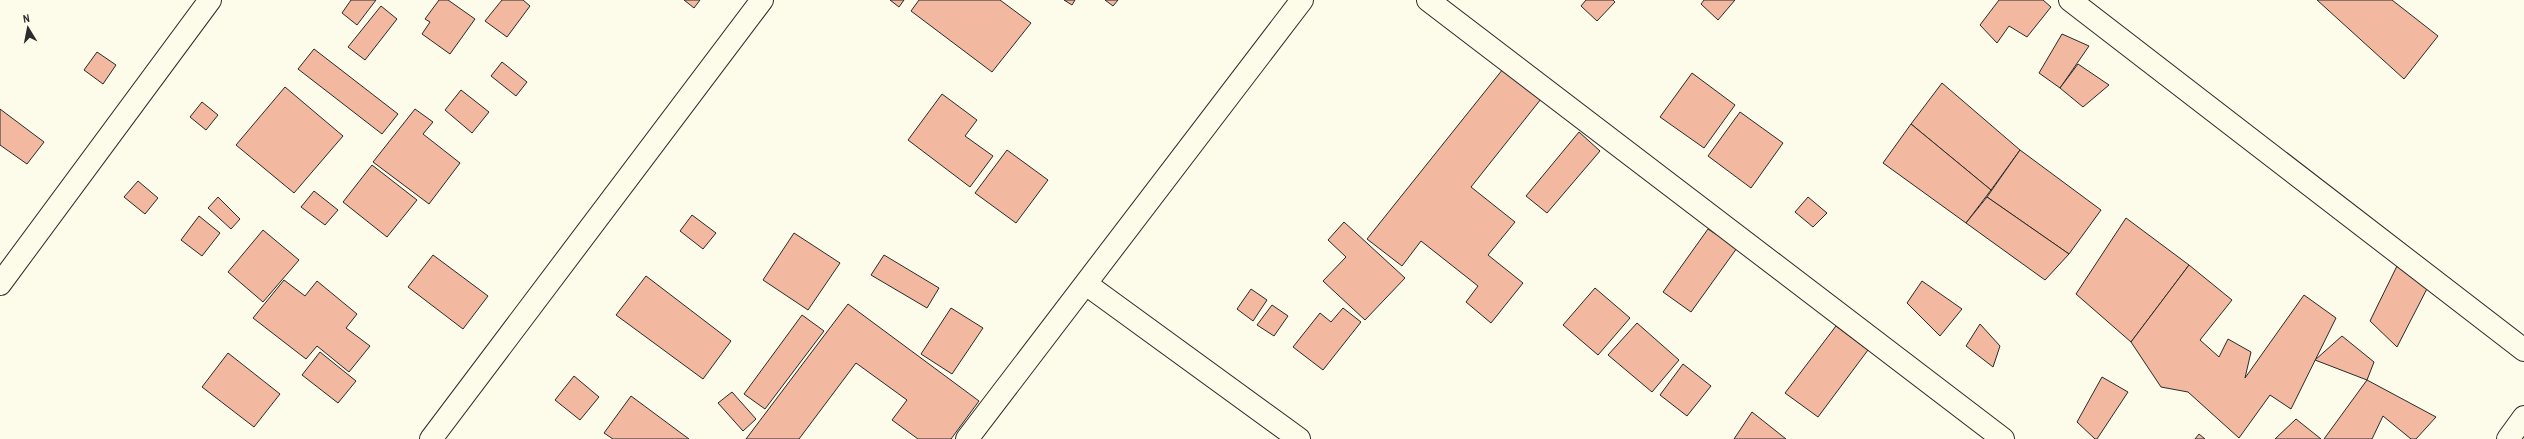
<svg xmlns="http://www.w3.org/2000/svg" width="2524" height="439" font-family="'Archivo Narrow',sans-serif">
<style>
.building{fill:#f2b8a0;stroke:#2b2b2b}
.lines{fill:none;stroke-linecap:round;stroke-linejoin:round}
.street-casing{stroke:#2b2b2b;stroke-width:24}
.street{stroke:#fdfbea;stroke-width:22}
</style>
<rect width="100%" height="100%" fill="#fdfbea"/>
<g class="building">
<path d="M351 0H376L357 25 342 13Z"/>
<path d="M439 0H448L475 19 450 54 422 34 430 22 425 19Z"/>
<path d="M502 0H523L530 6 507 37 485 21Z"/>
<path d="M684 0H700L694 8Z"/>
<path d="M890 0H904L899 7Z"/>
<path d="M919 0H1000L1031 23 992 72 911 11Z"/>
<path d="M1064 0H1075L1072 5Z"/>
<path d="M1105 0H1118L1113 6Z"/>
<path d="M1586 0H1613L1615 2 1597 21 1581 6Z"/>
<path d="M1704 0H1735L1718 20 1701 4Z"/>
<path d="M1999 0H2043L2051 7 2027 37 2009 26 1997 43 1980 25Z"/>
<path d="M2317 0H2392L2438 36 2404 79Z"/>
<path d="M381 6 397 19 365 60 348 47Z"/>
<path d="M2062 34 2089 46 2060 88 2039 73Z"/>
<path d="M314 49 398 114 382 134 298 69Z"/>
<path d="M97 52 116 65 103 84 84 70Z"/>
<path d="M502 62 527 82 516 96 491 76Z"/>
<path d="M2078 64 2109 85 2083 107 2060 88Z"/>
<path d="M1503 69 1541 99 1471 187 1515 222 1488 255 1523 283 1491 323 1466 302 1478 286 1421 241 1402 266 1367 239Z"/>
<path d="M1692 73 1735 105 1704 148 1660 117Z"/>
<path d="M1942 83 2020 150 1991 190 1911 124Z"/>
<path d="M285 87 343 136 294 193 236 145Z"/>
<path d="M461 90 489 112 472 133 445 110Z"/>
<path d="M942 94 977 120 965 136 993 156 970 187 908 140Z"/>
<path d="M202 102 218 115 206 130 190 117Z"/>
<path d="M0 109 44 142 27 164 0 145Z"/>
<path d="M415 109 433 122 423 134 460 163 429 204 373 162Z"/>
<path d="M1740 112 1783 143 1751 188 1708 156Z"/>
<path d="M1911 124 1991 190 1966 223 1883 163Z"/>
<path d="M1579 132 1600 151 1547 213 1526 196Z"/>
<path d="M1007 150 1048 180 1016 223 975 193Z"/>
<path d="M2020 150 2101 210 2069 254 1987 197Z"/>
<path d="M372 165 417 200 387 237 343 202Z"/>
<path d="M138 181 158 198 145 214 124 197Z"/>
<path d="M314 191 338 210 325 225 301 207Z"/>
<path d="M218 197 240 219 231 229 208 208Z"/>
<path d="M1808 197 1827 213 1813 227 1795 212Z"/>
<path d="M1987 197 2069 254 2045 280 1966 223Z"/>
<path d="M692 215 716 233 703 249 680 231Z"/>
<path d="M199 216 220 233 202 256 181 240Z"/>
<path d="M2126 218 2189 265 2131 342 2076 294Z"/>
<path d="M1344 222 1405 278 1365 320 1323 281 1346 257 1328 240Z"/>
<path d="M1708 229 1737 248 1691 312 1663 292Z"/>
<path d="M263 230 299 260 263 302 228 272Z"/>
<path d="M794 233 840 263 808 310 763 280Z"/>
<path d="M433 255 488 296 463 329 408 287Z"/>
<path d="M884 255 939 288 927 308 871 275Z"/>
<path d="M2189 265 2232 300 2200 340 2219 357 2228 339 2251 352 2245 378 2304 295 2336 318 2291 409 2270 395 2239 438 2188 392 2161 387 2131 342Z"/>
<path d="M2397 266 2432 279 2397 347 2370 321Z"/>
<path d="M646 276 731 341 703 379 616 315Z"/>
<path d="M284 280 305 296 317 281 357 314 346 328 370 346 349 372 317 346 306 359 253 318Z"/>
<path d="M1922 281 1962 309 1940 336 1907 303Z"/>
<path d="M1595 288 1630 318 1598 355 1563 325Z"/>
<path d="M1251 289 1267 300 1253 321 1237 309Z"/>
<path d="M848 304 979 401 951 439H918L892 420 907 400 856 363 799 439H746Z"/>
<path d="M1272 305 1288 316 1274 336 1257 325Z"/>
<path d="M951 308 983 328 952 374 921 354Z"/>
<path d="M1343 308 1361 322 1323 370 1293 347 1320 313 1331 322Z"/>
<path d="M802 315 824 331 765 409 744 394Z"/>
<path d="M1637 323 1679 360 1652 392 1608 355Z"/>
<path d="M1980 324 2000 346 1993 367 1966 346Z"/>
<path d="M1836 326 1868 350 1818 417 1785 393Z"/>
<path d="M2342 336 2374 362 2367 380 2315 360Z"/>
<path d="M320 352 356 381 338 403 302 375Z"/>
<path d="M228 353 280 394 254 427 202 387Z"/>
<path d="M1683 364 1711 386 1687 416 1660 395Z"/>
<path d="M574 376 599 397 580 420 555 400Z"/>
<path d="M2102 377 2128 392 2097 439H2095L2077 422Z"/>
<path d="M2367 380 2436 417 2416 439H2411L2383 416 2372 439H2324Z"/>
<path d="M732 392 756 419 743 431 718 403Z"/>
<path d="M631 396 689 439H613L604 433Z"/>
<path d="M1752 412 1786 439H1734Z"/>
<path d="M2296 419 2321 439H2275Z"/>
<path d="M2199 434 2205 439H2195Z"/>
</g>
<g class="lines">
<defs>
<g id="street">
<path d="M1428 0 2003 439"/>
<path d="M2070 0 2524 350"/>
<path d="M0 284 210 0"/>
<path d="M1086 284 1299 439"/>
<path d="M431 439 762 0"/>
<path d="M967 439 1302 0"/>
<path d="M2508 439 2524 417"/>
</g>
</defs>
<use href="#street" class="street-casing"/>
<use href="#street" class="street"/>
</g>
<g transform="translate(28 28) rotate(350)" stroke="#fdfbea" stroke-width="3" paint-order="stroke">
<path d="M0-3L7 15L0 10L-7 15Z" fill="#2b2b2b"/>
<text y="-6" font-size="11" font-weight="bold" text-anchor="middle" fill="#2b2b2b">N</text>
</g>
</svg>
